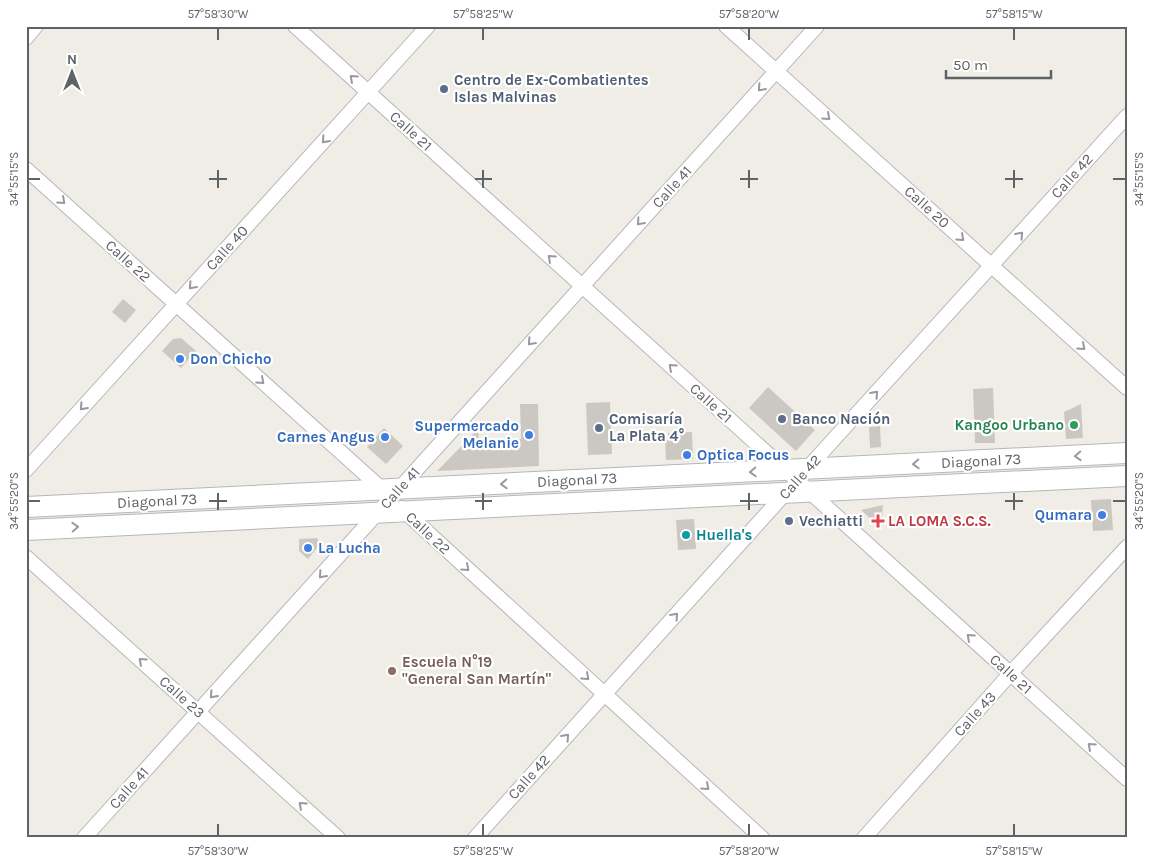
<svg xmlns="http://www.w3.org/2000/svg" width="1153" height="864" font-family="Karla,sans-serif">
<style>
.building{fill:#cbc8c3}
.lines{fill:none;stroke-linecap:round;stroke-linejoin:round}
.street-casing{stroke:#b4b7bb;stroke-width:16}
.secondary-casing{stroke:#b3b7bb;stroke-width:22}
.street{stroke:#fff;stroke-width:14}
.secondary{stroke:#fff;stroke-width:20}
.oneway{stroke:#969a9c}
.ticks{fill:none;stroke:#5e6366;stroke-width:2}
.service-dot{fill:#5c6f8a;stroke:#fff;stroke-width:2}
.shop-dot{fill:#3f7fe0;stroke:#fff;stroke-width:2}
.leisure-dot{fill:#2e9e5b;stroke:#fff;stroke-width:2}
.health-dot{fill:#e0444e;stroke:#fff;stroke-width:2}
.culture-dot{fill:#0f9aa8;stroke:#fff;stroke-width:2}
.education-dot{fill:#8d6e63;stroke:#fff;stroke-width:2}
.labels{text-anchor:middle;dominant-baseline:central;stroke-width:4.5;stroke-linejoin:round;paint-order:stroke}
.service-label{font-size:15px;font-weight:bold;fill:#4e5e75;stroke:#fff;text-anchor:start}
.street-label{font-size:15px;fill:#5e6366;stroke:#fff}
.shop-label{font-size:15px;font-weight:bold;fill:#366cbe;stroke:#fff;text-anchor:start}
.leisure-label{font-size:15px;font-weight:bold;fill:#27864d;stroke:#fff;text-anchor:end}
.health-label{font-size:15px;font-weight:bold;fill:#be3a42;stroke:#fff;text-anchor:start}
.culture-label{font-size:15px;font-weight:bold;fill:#0d838f;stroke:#fff;text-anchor:start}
.education-label{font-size:15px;font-weight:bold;fill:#785e54;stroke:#fff;text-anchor:start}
.neatline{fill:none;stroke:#5e6366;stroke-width:2}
.ticks-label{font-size:12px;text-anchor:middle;fill:#5e6366}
</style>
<rect width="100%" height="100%" fill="#f0ede7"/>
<g class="building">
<path d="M123 299 136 310 125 323 112 312Z"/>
<path d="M181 338 196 351 181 368 162 351 173 339Z"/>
<path d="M768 387 815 430 796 451 749 408Z"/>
<path d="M993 388 995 443H975L973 389Z"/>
<path d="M610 402 612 454 588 455 586 403Z"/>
<path d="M520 404H538L539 466 437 471 478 429 479 441 521 439Z"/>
<path d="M1081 404 1083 438 1066 439 1064 412Z"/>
<path d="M880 426 881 447 870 448 869 427Z"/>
<path d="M384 428 403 446 386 464 367 447Z"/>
<path d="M692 432 693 459 666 460 665 440H668V433Z"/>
<path d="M1111 499 1113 530 1093 531 1091 500Z"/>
<path d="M883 505 881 528 861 510Z"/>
<path d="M694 519 696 549 678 550 676 520Z"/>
<path d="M317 538 320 544 308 559 299 551V539Z"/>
</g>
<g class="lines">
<defs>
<g id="street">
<path d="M295 26 1127 779"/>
<path d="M726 26 1127 388"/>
<path d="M26 38 36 26"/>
<path d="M26 169 384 491"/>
<path d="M26 470 428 26"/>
<path d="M805 471 1127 116"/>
<path d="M401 508 762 838"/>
<path d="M26 557 338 838"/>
<path d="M84 838 817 26"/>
<path d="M475 838 789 489"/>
<path d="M864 838 1010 674 1127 547"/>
</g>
<g id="secondary">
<path d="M26 507 1127 453"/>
<path d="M26 530 1127 476"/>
</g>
</defs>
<use href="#street" class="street-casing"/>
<use href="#secondary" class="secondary-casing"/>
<use href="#street" class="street"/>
<use href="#secondary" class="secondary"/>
</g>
<defs><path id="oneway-chevron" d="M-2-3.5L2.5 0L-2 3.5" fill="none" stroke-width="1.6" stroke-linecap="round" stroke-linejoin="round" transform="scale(1.25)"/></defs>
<g class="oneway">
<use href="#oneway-chevron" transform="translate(353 78) rotate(-138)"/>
<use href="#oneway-chevron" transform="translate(761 88) rotate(132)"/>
<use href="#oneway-chevron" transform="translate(827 117) rotate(42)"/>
<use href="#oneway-chevron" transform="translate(325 140) rotate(132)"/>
<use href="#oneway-chevron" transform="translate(62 201) rotate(42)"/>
<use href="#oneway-chevron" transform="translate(640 222) rotate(132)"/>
<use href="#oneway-chevron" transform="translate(1020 235) rotate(-48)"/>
<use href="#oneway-chevron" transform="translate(961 238) rotate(42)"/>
<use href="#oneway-chevron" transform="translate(551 258) rotate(-138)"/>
<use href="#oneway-chevron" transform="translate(192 286) rotate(132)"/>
<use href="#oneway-chevron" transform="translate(531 342) rotate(132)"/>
<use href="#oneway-chevron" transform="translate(1082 347) rotate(42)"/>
<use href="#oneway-chevron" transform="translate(672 367) rotate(-138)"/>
<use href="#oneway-chevron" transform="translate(261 381) rotate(42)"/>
<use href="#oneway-chevron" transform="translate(875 394) rotate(-48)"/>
<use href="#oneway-chevron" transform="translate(83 407) rotate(132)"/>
<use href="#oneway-chevron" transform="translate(1078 456) rotate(177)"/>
<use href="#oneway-chevron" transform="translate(916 464) rotate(177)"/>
<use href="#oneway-chevron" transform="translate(753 472) rotate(177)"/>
<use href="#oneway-chevron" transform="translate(504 484) rotate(177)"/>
<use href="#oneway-chevron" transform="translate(75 527) rotate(-3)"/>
<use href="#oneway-chevron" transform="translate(466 568) rotate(42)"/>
<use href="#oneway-chevron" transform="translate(322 575) rotate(132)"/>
<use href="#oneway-chevron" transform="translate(675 616) rotate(-48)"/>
<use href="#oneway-chevron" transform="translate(970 637) rotate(-138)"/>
<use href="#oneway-chevron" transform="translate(142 661) rotate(-138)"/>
<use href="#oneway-chevron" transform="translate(586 677) rotate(42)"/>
<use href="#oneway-chevron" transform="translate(213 695) rotate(132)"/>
<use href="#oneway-chevron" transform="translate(566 737) rotate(-48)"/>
<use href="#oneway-chevron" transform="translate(1091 746) rotate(-138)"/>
<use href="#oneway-chevron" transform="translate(706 787) rotate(42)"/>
<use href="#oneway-chevron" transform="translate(302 805) rotate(-138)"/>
</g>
<path class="ticks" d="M218 28V40M483 28V40M749 28V40M1014 28V40M218 170V188M483 170V188M749 170V188M1014 170V188M28 179H40M209 179H227M475 179H492M740 179H758M1005 179H1023M1113 179H1126M218 493V510M483 493V510M749 493V510M1014 493V510M28 501H40M209 501H227M475 501H492M740 501H758M1005 501H1023M1113 501H1126M218 824V836M483 824V836M749 824V836M1014 824V836"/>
<g class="service-dot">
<circle cx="444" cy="89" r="5"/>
<circle cx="782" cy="419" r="5"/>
<circle cx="599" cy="428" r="5"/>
<circle cx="789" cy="521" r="5"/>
</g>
<g class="shop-dot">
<circle cx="180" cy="359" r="5"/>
<circle cx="529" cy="435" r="5"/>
<circle cx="385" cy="437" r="5"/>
<circle cx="687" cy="455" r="5"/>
<circle cx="1102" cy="515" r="5"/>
<circle cx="308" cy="548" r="5"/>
</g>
<circle class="leisure-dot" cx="1074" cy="425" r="5"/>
<path class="health-dot" d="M875.5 513.5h5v5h5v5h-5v5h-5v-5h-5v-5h5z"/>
<circle class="culture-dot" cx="686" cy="535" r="5"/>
<circle class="education-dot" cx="392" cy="671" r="5"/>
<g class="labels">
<g class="service-label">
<text x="454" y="80">Centro de Ex-Combatientes<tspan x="454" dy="17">Islas Malvinas</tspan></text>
<text x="609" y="419">Comisaría<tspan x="609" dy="17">La Plata 4°</tspan></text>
<text x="792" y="419">Banco Nación</text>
<text x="799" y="521">Vechiatti</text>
</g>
<g class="street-label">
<text transform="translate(411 131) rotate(42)">Calle 21</text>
<text transform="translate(1072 176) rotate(-48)">Calle 42</text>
<text transform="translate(672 187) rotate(-48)">Calle 41</text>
<text transform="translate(927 207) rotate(42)">Calle 20</text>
<text transform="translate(227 248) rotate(-48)">Calle 40</text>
<text transform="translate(128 261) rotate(42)">Calle 22</text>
<text transform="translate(711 403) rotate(42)">Calle 21</text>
<text transform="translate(981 461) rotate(-3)">Diagonal 73</text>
<text transform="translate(800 477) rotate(-48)">Calle 42</text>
<text transform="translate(577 480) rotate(-3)">Diagonal 73</text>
<text transform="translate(400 488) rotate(-48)">Calle 41</text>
<text transform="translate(157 501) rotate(-3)">Diagonal 73</text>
<text transform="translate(428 533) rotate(43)">Calle 22</text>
<text transform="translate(1011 674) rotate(42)">Calle 21</text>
<text transform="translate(182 697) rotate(42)">Calle 23</text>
<text transform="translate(975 714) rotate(-48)">Calle 43</text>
<text transform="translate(529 777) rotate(-48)">Calle 42</text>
<text transform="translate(129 788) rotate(-48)">Calle 41</text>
</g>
<g class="shop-label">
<text x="190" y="359">Don Chicho</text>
<text x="519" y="426" text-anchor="end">Supermercado<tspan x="519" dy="17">Melanie</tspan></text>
<text x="375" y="437" text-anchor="end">Carnes Angus</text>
<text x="697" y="455">Optica Focus</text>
<text x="1092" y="515" text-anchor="end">Qumara</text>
<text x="318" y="548">La Lucha</text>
</g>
<g class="leisure-label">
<text x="1064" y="425">Kangoo Urbano</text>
</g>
<g class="health-label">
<text x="888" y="521">LA LOMA S.C.S.</text>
</g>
<g class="culture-label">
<text x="696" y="535">Huella's</text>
</g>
<g class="education-label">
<text x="402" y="662">Escuela N°19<tspan x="402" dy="17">"General San Martín"</tspan></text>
</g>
</g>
<rect width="1153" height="864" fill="none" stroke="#ffffff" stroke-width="55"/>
<g transform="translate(72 72)" stroke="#ffffff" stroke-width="4" paint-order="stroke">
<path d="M0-4L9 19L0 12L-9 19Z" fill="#5e6366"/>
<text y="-8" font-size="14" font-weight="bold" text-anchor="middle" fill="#5e6366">N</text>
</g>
<path d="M946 70v8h105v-8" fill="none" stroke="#5e6366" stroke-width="2.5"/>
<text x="953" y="70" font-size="15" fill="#5e6366" stroke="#ffffff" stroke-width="4" paint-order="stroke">50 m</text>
<rect x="28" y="28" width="1098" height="808" class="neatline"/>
<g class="ticks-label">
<text x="218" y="18">57°58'30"W</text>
<text x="483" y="18">57°58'25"W</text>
<text x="749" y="18">57°58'20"W</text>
<text x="1014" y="18">57°58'15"W</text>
<text transform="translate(14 179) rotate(-90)" y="4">34°55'15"S</text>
<text transform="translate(1139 179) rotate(-90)" y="4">34°55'15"S</text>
<text transform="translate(14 501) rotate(-90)" y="4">34°55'20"S</text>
<text transform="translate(1139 501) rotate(-90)" y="4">34°55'20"S</text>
<text x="218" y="855">57°58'30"W</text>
<text x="483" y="855">57°58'25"W</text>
<text x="749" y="855">57°58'20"W</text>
<text x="1014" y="855">57°58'15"W</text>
</g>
</svg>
